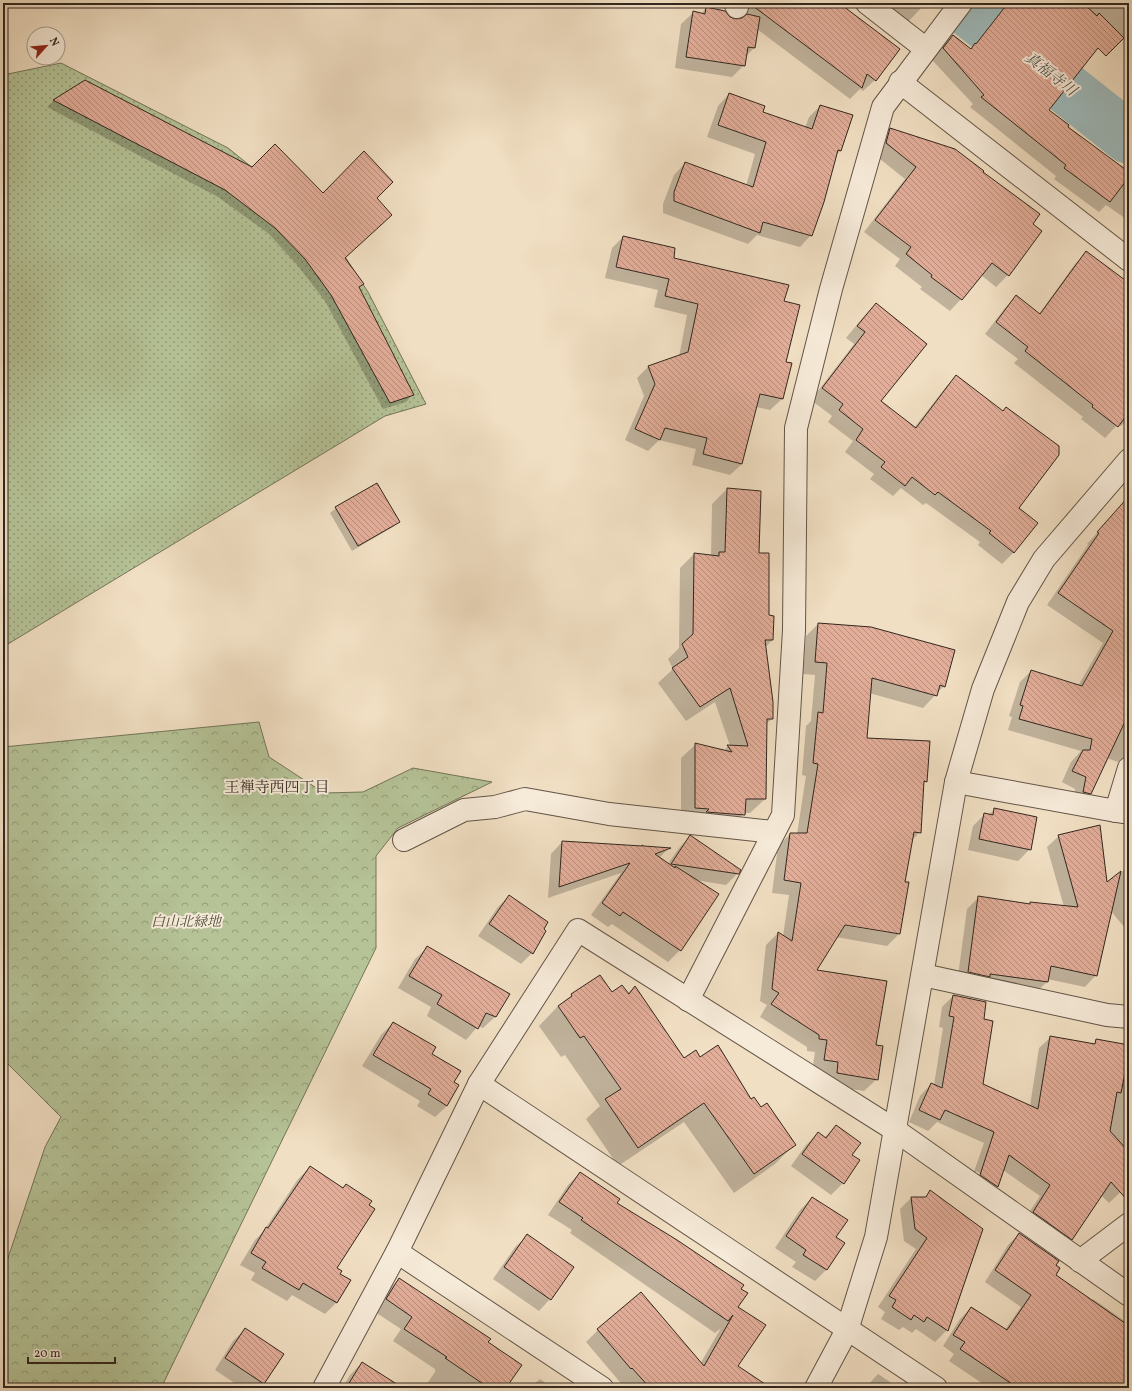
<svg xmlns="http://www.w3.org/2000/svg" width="1132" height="1391" font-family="Vollkorn,'Noto Serif JP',serif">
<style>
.grass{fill:url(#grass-dots);stroke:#74755a}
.forest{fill:url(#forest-crowns);stroke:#74755a}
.shadow{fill:#0003;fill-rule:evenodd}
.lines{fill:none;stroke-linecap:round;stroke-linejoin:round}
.river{stroke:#9ebabc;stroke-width:52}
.building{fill:url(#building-back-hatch);stroke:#32271e}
.minor-casing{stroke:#625547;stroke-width:24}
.minor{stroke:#f6ead8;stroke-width:22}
.labels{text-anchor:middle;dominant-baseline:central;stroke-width:4;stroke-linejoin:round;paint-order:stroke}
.park-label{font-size:14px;font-style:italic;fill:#534e3c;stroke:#f6ead8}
.water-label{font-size:15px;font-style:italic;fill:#52534d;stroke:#f6ead8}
.neighbourhood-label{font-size:15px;fill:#32271e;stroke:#f6ead8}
</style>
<defs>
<pattern id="grass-dots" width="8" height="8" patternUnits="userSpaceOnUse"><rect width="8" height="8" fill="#b5c397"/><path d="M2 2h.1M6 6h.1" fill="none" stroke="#949e7b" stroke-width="1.8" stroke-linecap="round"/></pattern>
<pattern id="forest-crowns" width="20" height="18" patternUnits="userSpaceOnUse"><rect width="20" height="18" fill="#b5c397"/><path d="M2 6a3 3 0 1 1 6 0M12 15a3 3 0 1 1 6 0" fill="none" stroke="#949e7b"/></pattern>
<pattern id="building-back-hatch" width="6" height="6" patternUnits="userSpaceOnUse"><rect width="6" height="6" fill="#e2ad99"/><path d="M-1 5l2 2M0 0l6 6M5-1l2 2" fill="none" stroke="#b88d7c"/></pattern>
</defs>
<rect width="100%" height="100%" fill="#f1dfc3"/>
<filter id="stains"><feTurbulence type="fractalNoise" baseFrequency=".005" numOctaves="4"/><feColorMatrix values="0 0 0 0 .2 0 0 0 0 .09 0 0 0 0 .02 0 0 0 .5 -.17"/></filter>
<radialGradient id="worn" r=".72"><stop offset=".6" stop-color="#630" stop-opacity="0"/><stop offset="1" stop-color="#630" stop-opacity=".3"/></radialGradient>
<path class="grass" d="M61 63 228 148 325 226 368 292 426 404 385 416 3 647V75Z"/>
<path class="forest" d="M259 722 269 757 324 793 363 792 413 768 492 782 398 828 376 856V948L161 1388H3V1273L45 1147 61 1117 4 1060 3 1061V747Z"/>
<g class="shadow">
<path d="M734 3H838L875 80 863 91 860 89 850 99 757 29 754 48 745 57 744 65 732 77 675 68 681 24 693 13 701 14 706 8 737 20 744 19 737 14Z"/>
<path d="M881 3H926L903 27Z"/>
<path d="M1009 3H1017L1048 110 1066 127 1129 173V221L1106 205 1099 212 1054 179 1056 176 970 107 973 104 932 60 942 47 953 36 970 50Z"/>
<path d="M1059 3H1129V32L1111 49Z"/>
<path d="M85 81 252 168 323 194 376 198 344 258 363 284 358 288 412 395 406 402 383 409 325 301 298 266 269 234 218 197 47 107 53 101Z"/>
<path d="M729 94 761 112 805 128 809 117 820 106 840 151 836 155 811 235 800 247 757 235 748 244 663 213V204L674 175 685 163 746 186 755 154 707 137 718 106Z"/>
<path d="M890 129 981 172 1032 224 1041 231 1008 275 996 287 981 275 961 299 950 311 920 289 922 287 895 266 900 259 864 232 905 179 875 155 879 140Z"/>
<path d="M623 237 673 259 783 302 785 362 791 364 782 399 770 410 756 407 742 464 730 475 692 465 696 449 659 440 648 451 625 440 644 396 637 378 648 367 679 357 687 315 654 307 658 290 605 278 612 248Z"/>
<path d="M1086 253 1129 304V418L1121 426 1118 424 1105 438 1081 419 1083 417 1014 363 1018 359 985 334 1005 308 1016 297 1039 314 1075 264Z"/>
<path d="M876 304 880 401 914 428 945 388 956 376 1017 508 1014 552 1002 564 978 545 980 542 926 503 923 505 901 488 893 496 870 479 874 474 845 452 853 441 828 422 832 416 811 400 854 344 846 338 864 316Z"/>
<path d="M727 489 758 554 772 640 765 648 772 719 766 724 765 799 750 813H744L730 829 681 822V758L696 744 724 751 728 746H730L715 702 686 721 658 683 673 669 668 659 679 648 680 568 694 554 711 556 712 504Z"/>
<path d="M1123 504 1129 510V766L1107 758 1090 793 1078 805 1073 803 1075 789 1062 782 1071 762 1081 751 1008 730 1012 717 1009 716 1020 682 1031 671 1078 686 1103 643 1047 605 1088 545 1087 544Z"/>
<path d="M336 508 399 522 393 527 352 551 330 513Z"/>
<path d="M818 624 944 686 923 708 869 693 866 739 926 781 923 784 920 832 911 841 904 883 900 933 887 946 836 937 815 970 875 1046 877 1079 864 1091 825 1085 812 1072 815 1052 807 1051V1047L760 1017 767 1005 760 1001 766 945 778 933 783 936 789 895 772 893 778 846 790 834H797L806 776 802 775 806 726 811 721 815 675 803 674 806 636ZM840 923 891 931V933L840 925Z"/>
<path d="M995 809 1030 849 1018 861 968 850 973 826 985 814 988 815Z"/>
<path d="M1059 836 1107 884 1129 866V933L1111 911 1096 975 1085 987 1047 979V982L1035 993 957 983 967 909 979 897 1028 905 1030 903 1064 907 1047 847Z"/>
<path d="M690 837 738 873 726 885 695 880 718 894 680 950 668 962 612 924 608 927 591 915 621 873 548 898 551 854 562 842 668 849 659 858 668 864 679 848Z"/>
<path d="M509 896 532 953 521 964 478 936 498 907Z"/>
<path d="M427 948 508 995 495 1017 483 1028 478 1026 466 1040 427 1016 431 1007 398 988 415 959Z"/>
<path d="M634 987 684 1060 700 1058 761 1109 794 1145 775 1164 734 1193 684 1122 618 1166 586 1119 600 1106 565 1055 561 1057 539 1026 558 1006 572 995 611 993 627 994Z"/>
<path d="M953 996 982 1020 981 1085 1030 1106 1039 1048 1051 1037 1109 1047 1128 1072 1129 1070V1184L1109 1203 1101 1195 1072 1239 1060 1250 1022 1223 1040 1196 1003 1170 997 1187 986 1198 969 1186 984 1143 937 1122 928 1131 909 1122 920 1096 931 1084 934 1085 943 1028 939 1027 942 1007ZM976 1171 993 1182V1185L975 1173Z"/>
<path d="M393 1023 431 1054 452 1083 447 1106 435 1117 417 1106 420 1101 362 1066 381 1035Z"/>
<path d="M836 1126 851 1155 843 1183 831 1195 791 1166 806 1145 818 1133 824 1138Z"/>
<path d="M310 1167 335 1268 339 1274 349 1281 336 1303 325 1314 292 1295 287 1301 251 1280 255 1273 240 1265 255 1240 263 1232 298 1179Z"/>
<path d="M580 1173 616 1203 740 1289 737 1307 736 1367 769 1388H625L586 1342 598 1330 700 1364 721 1328 715 1333 570 1233 572 1230 548 1215 568 1185Z"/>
<path d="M930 1192 982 1229 947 1330 935 1342 916 1329 912 1333 903 1327 899 1330 881 1319 885 1312 878 1307 916 1249 904 1241 900 1209 911 1198H924Z"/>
<path d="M812 1198 835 1238 844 1243 826 1270 815 1281 792 1267 796 1262 775 1248 800 1210Z"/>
<path d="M1019 1234 1054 1265 1055 1275 1091 1301 1093 1299 1129 1324V1388H989L949 1361 954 1354 943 1346 960 1319 971 1308 1005 1330 1021 1307 985 1282 1008 1245Z"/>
<path d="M527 1236 572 1268 550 1299 539 1311 493 1279 515 1247Z"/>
<path d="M399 1279 487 1342 505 1388H424L435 1372V1369L393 1341 401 1329 375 1312 387 1291Z"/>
<path d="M245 1329 264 1383 259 1388H242L215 1370 233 1341Z"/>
<path d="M362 1363 401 1388H342L350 1375Z"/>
<path d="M878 1374 899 1388H865Z"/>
<path d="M540 1379 553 1388H529Z"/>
</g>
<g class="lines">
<path class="river" d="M971 13 1129 138"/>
</g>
<g class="building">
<path d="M749 3H839L900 49 876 81 867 74 862 88Z"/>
<path d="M1008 3H1083L1097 16 1099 13 1124 38 1106 56 1098 48 1049 110 1069 125 1068 127 1129 172V177L1110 202 1064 168 1066 165 981 97 984 95 943 48 953 35 971 49 975 43 976 44Z"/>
<path d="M706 7 725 11 730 17 736 19 742 18 747 14 760 17 755 48 748 47 745 66 686 57 693 11 705 14Z"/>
<path d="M85 80 252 167 275 144 323 193 364 151 393 182 377 198 392 215 345 258 364 284 359 287 414 395 390 403 331 295 305 259 275 228 225 190 53 100Z"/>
<path d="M729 93 765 106 763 112 812 129 820 105 853 115 841 151 838 150 824 202 812 236 763 222 760 233 674 201V192L685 162 753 187 766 142 718 125Z"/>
<path d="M890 128 955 149 984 171 983 172 1040 214 1033 224 1042 231 1009 276 992 263 962 300 931 277 932 275 906 254 911 247 875 220 916 167 886 143Z"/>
<path d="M623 236 675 248 674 258 789 285 784 301 800 305 786 362 792 363 783 399 760 394 742 464 703 454 707 438 665 428 660 440 635 429 655 384 648 366 688 352 698 304 665 296 669 279 616 267Z"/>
<path d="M1086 251 1129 283V412L1118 427 1092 407 1093 405 1025 351 1028 347 996 322 1016 295 1040 314Z"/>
<path d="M876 303 927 344 881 401 916 428 956 375 1003 411 1006 407 1059 446V455L1019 508 1038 523 1014 553 989 533 991 531 938 492 935 495 912 477 905 486 881 467 885 462 856 440 863 429 839 410 843 404 822 388 865 332 857 326Z"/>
<path d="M377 483 400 522 358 546 335 507Z"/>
<path d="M727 488 761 491 759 553H769V615L774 616 773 640H765L773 702V719H767L766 799H746L745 815 706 812 709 809 695 808V743L732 752 727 745 748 746 730 688 700 707 672 668 688 657 682 644 693 634 694 553 719 556V552H725Z"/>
<path d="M1129 496V713L1091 794 1083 792 1086 777 1072 771 1083 750H1090L1092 739 1019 719 1023 706 1020 705 1031 670 1082 686 1113 631 1058 593 1099 533 1097 532Z"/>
<path d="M818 623 871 627 955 650 945 687 940 685 937 696 872 678 867 738 930 741 927 782 924 781 921 833 914 832 905 882H909L900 934 845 925 817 970 887 981 876 1045 883 1046 878 1080 837 1073 838 1062 824 1060 827 1040 819 1039V1035L771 1004 779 993 772 989 778 932 792 941 801 883 784 880 790 833H807L818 764 813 763 818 712 823 713 827 663 815 662Z"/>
<path d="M994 808 1037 817 1031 850 979 839 984 813 993 815Z"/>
<path d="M1100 825 1107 882 1121 871 1097 976 1051 966 1048 982 990 974V977L968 972 978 896 1030 904V902L1078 907 1058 835Z"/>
<path d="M690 835 741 870 739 874 671 864Z"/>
<path d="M562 841 642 846V845L644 846 671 848 655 854 675 868V866L719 894 681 951 623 912 620 916 602 903 630 863 559 887Z"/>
<path d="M509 895 548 922 544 929 546 931 533 954 489 924Z"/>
<path d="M427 946 510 994 496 1017 486 1013 478 1029 437 1004 442 995 409 976Z"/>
<path d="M600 975 612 992 622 985 629 994 635 986 684 1058 696 1050 700 1057 718 1045 751 1099 754 1097 761 1107 767 1103 796 1145 754 1174 704 1103 638 1148 605 1099 621 1089 584 1036 580 1038 558 1006 572 996 571 994Z"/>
<path d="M953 995 986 1002 984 1019 993 1021 983 1084 1038 1109 1050 1036 1095 1044 1096 1039 1129 1045V1052L1121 1093 1117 1092 1110 1131 1129 1152V1202L1111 1182 1072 1240 1033 1212 1050 1185 1009 1155 998 1187 980 1175 994 1132 945 1110 940 1120 919 1110 931 1083 942 1088 954 1017 949 1016Z"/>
<path d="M393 1022 436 1047 432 1054 461 1071 454 1082 459 1085 447 1106 428 1094 431 1089 373 1055Z"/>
<path d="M836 1125 861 1143 852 1155 860 1160 844 1184 802 1154 818 1132 826 1138Z"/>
<path d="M310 1166 343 1188 346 1184 372 1201 369 1205 375 1209 337 1268 342 1271 340 1274 351 1280 337 1303 303 1283 299 1290 262 1268 266 1262 251 1253 266 1227 268 1228Z"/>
<path d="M580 1172 620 1199 617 1203 677 1240 744 1285 741 1289 748 1293 738 1307 766 1325 738 1366 771 1388H650L632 1368 631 1369 597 1329 641 1292 704 1366 733 1315 728 1321 581 1220 583 1218 559 1202Z"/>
<path d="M930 1190 983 1229 948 1331 927 1317 924 1322 914 1315 911 1320 892 1307 896 1300 889 1296 927 1238 915 1229 911 1197H926Z"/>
<path d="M812 1197 848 1220 836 1237 845 1243 827 1270 803 1255 806 1250 786 1236Z"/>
<path d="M1019 1233 1059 1261 1056 1265 1060 1268 1056 1275 1129 1326V1388H1018L960 1349 965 1342 953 1335 971 1307 1007 1330 1031 1295 995 1270Z"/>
<path d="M527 1234 574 1267 551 1300 504 1267Z"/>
<path d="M399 1278 491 1339 488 1342 522 1365 506 1388H489L445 1358 447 1357 404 1329 412 1317 386 1299Z"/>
<path d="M245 1328 284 1354 264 1384 225 1358Z"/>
<path d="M362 1362 403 1388H346Z"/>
</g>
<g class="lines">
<defs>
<g id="minor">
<path d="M735 3 737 7"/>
<path d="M867 3 926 49"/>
<path d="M900 82 1129 260"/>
<path d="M1129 768 1116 811 1129 813"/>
<path d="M956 782 1116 811"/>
<path d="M404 840 464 810 495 807 525 799 609 814 773 832"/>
<path d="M923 975 1107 1015 1129 1017"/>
<path d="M688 1000 783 815 794 630 796 428 831 289 883 107 961 3"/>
<path d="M479 1084 936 1388"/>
<path d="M397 1252 602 1388"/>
<path d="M1080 1261 1129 1224"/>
<path d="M324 1388 397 1252 479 1084 578 930 895 1130 1129 1295"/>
<path d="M816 1388 847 1330 876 1237 956 782 983 689 1018 602 1044 559 1129 460"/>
</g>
</defs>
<use href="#minor" class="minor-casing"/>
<use href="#minor" class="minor"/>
</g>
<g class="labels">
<g class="park-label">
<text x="186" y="922">白山北緑地</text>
</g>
<g class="water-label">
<text transform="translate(1050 75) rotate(38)">真福寺川</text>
</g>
<g class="neighbourhood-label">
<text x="277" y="788">王禅寺西四丁目</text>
</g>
</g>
<rect width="1132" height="1391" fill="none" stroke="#f1dfc3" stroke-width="16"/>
<rect x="4" y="4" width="1124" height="1383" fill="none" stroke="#32271e" stroke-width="2"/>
<rect x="8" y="8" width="1116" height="1375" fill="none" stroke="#32271e"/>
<g transform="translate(46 46) rotate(63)"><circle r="19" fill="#f6ead8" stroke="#a89c8e"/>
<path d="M0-3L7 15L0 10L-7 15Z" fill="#8f2418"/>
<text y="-6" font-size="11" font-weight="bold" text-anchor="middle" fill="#32271e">N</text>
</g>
<path d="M28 1357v6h87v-6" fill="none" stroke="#32271e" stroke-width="2"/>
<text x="34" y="1357" font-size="12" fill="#32271e" stroke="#f6ead8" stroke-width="3" paint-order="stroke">20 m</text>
<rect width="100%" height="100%" filter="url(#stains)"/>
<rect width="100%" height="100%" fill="url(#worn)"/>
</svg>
